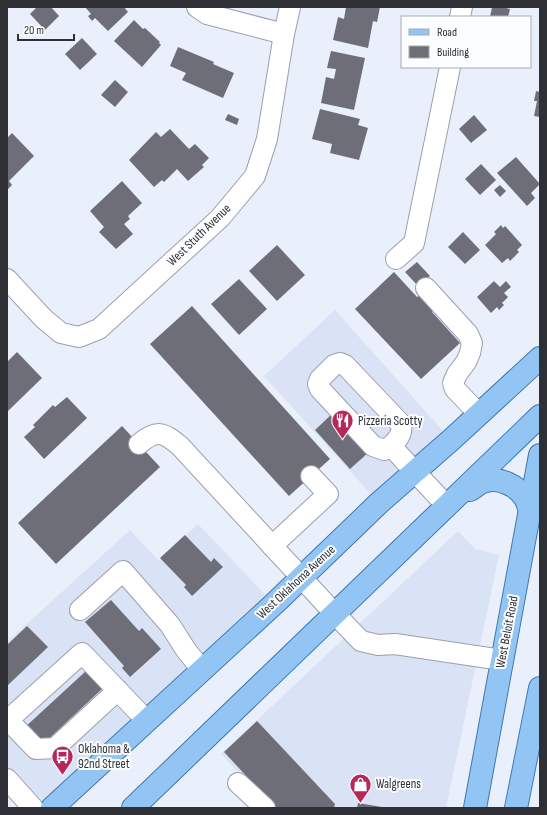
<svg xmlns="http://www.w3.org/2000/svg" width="547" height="815" font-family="'Sofia Sans Condensed',sans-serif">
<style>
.built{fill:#dae2f5}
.building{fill:#6e6e79}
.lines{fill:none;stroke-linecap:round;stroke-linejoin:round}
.minor-casing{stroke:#9ca0ac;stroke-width:22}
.major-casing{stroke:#4078ac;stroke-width:24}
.minor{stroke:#fff;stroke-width:20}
.major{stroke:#92c5f4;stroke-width:22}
.labels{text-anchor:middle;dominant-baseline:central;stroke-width:4;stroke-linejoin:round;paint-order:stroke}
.street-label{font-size:13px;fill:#2f3035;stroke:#fcfdff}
.poi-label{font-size:13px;fill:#2f3035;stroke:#fcfdff;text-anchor:start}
</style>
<rect width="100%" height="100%" fill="#eaeffc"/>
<g class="built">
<path d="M335 310 451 440 379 503 264 376Z"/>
<path d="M198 524 274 604 52 808H33L7 779V642L130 530 159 561Z"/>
<path d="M458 531 475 549 499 555 446 808H271L221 754Z"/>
</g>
<g class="building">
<path d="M37 7H51L59 16 45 30 30 14Z"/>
<path d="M85 7H124L128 12 108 31 95 18 92 21 88 16 91 14Z"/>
<path d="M346 7H380L377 22 373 21 368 48 333 40 338 17 344 19Z"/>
<path d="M492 7H502L510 9 508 17H490Z"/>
<path d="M134 20 143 29 145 28 160 42 159 43 161 45 142 67 114 41Z"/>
<path d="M82 38 97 54 80 70 65 54Z"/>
<path d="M178 47 214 62 213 64 234 73 223 98 182 80 186 73 170 66Z"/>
<path d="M331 51 365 58 354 110 321 103 326 77 334 79 336 69 327 68Z"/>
<path d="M115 80 128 92 115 107 101 95Z"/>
<path d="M536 91 540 92V117L534 116 537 101H534Z"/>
<path d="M320 109 360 119 358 125 368 128 359 160 330 153 332 144 312 139Z"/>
<path d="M228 114 239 119 237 125 225 120Z"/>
<path d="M474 115 487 130 471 143 459 129Z"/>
<path d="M170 129 189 149 195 144 209 158 202 165 204 167 188 181 177 169 164 182 162 180 154 187 129 160 156 132 161 137Z"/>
<path d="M12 133 34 156 9 181 12 185 7 190V138Z"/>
<path d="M516 157 540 184 531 193 535 198 527 206 497 173Z"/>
<path d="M481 164 496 180 480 195 465 179Z"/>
<path d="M122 181 142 203 128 216 130 219 124 224 133 234 116 249 99 232 104 227 90 211Z"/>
<path d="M500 185 506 191 500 197 494 190Z"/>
<path d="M501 225 503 228 505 226 522 245 517 250 519 252 510 261 508 258 502 263 485 245 496 234 494 232Z"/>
<path d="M463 232 480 250 465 264 448 247Z"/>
<path d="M277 245 305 275 277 301 249 271Z"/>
<path d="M417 262 430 276 418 286 405 272Z"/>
<path d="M394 272 417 297 420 295 433 310 432 312 460 343 421 379 355 309Z"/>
<path d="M239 279 267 309 239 335 211 304Z"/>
<path d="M494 281 500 287 506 281 511 287 504 293 508 297 502 303 504 305 499 310 497 307 491 313 477 297Z"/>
<path d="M192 306 330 459 289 496 150 344Z"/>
<path d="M17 352 42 378 7 412V362Z"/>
<path d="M67 397 87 418 44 459 24 437 35 427 33 425 53 405 55 407Z"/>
<path d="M333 413 369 452 350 469 315 430Z"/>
<path d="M122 426 160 467 56 564 18 523Z"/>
<path d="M185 535 211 562 214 558 223 567 192 596 184 587 186 585 160 558Z"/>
<path d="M111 600 139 631 142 628 161 649 130 677 122 668 124 666 85 622Z"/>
<path d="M27 626 48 647 7 686V645Z"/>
<path d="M86 671 103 688 40 747 23 729Z"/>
<path d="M257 721 335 804 334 808H276L224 752Z"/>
<path d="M358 803 382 807V808H357Z"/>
</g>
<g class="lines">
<defs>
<g id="minor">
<path d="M197 7 207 14 284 34"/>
<path d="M460 17 462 7"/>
<path d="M396 259 414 243 450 67"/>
<path d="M7 279 44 319 61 333 79 337 99 329 220 218 255 176 267 139 284 34 290 7"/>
<path d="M426 288 468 334 472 343 470 353 466 362 457 374 453 383 455 389 479 414"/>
<path d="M139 444C157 429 163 432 180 446L335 614 361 641 378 645 395 644 502 660"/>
<path d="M391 446C398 439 403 434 401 424L345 365 340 363 334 365 320 379 318 384 320 389 373 446 384 450 391 446 415 472 447 506"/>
<path d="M272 546 328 494 311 476"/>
<path d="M80 610 123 571 170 625 186 650 202 670"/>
<path d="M118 690 55 748 36 749 8 720 82 653 147 721"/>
<path d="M7 779 33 808"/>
<path d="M238 783 265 808"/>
</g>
<g id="major">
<path d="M470 490C475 487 480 482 486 481 499 477 518 486 525 498 527 501 528 506 530 510"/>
<path d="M52 808 274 604 379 503 451 440 540 358"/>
<path d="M133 808 540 416"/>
<path d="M475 808 540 455"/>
<path d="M516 808 540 688"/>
</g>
</defs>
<use href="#minor" class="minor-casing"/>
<use href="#major" class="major-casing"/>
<use href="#minor" class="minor"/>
<use href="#major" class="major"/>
</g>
<defs>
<symbol id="restaurant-pin" viewBox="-11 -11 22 30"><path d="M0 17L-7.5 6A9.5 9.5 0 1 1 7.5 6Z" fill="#b72858" stroke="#fcfdff"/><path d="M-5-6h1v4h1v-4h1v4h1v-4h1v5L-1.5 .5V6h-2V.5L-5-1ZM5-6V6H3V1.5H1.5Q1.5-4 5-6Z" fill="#fff"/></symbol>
<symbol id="bus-pin" viewBox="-11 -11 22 30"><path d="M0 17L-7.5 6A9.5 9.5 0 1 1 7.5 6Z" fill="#b72858" stroke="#fcfdff"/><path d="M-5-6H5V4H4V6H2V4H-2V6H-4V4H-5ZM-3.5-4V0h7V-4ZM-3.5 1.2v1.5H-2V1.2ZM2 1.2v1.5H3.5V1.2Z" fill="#fff"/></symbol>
<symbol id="shop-pin" viewBox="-11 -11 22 30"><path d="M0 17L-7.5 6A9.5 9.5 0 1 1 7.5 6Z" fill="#b72858" stroke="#fcfdff"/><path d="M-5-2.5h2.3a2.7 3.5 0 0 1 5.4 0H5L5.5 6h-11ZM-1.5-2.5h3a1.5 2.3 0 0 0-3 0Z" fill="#fff"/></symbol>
</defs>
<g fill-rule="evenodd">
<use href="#restaurant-pin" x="330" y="408" width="25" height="34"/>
<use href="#bus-pin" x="50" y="744" width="25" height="34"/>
<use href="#shop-pin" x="348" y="772" width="25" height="34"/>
</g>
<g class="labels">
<g class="street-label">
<text transform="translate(199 235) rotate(-44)">West Stuth Avenue</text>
<text transform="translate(296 582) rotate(-43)">West Oklahoma Avenue</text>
<text transform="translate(507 632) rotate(-79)">West Beloit Road</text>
</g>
<g class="poi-label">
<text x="358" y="421">Pizzeria Scotty</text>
<text x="78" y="749">Oklahoma &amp;<tspan x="78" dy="15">92nd Street</tspan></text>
<text x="376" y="784">Walgreens</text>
</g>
</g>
<rect width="547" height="815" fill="none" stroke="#2f3035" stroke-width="16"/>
<rect x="401" y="16" width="130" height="52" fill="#fcfdff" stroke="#aaabae"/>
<rect x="409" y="29" width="20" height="6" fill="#92c5f4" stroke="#aaabae"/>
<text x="437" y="36" font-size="12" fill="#2f3035">Road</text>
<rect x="409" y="46" width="20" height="12" fill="#6e6e79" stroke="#aaabae"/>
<text x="437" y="56" font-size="12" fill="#2f3035">Building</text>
<path d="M18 34v6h56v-6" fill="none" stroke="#2f3035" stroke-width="2"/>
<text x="24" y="34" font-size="12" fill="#2f3035" stroke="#fcfdff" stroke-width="3" paint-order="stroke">20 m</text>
</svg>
